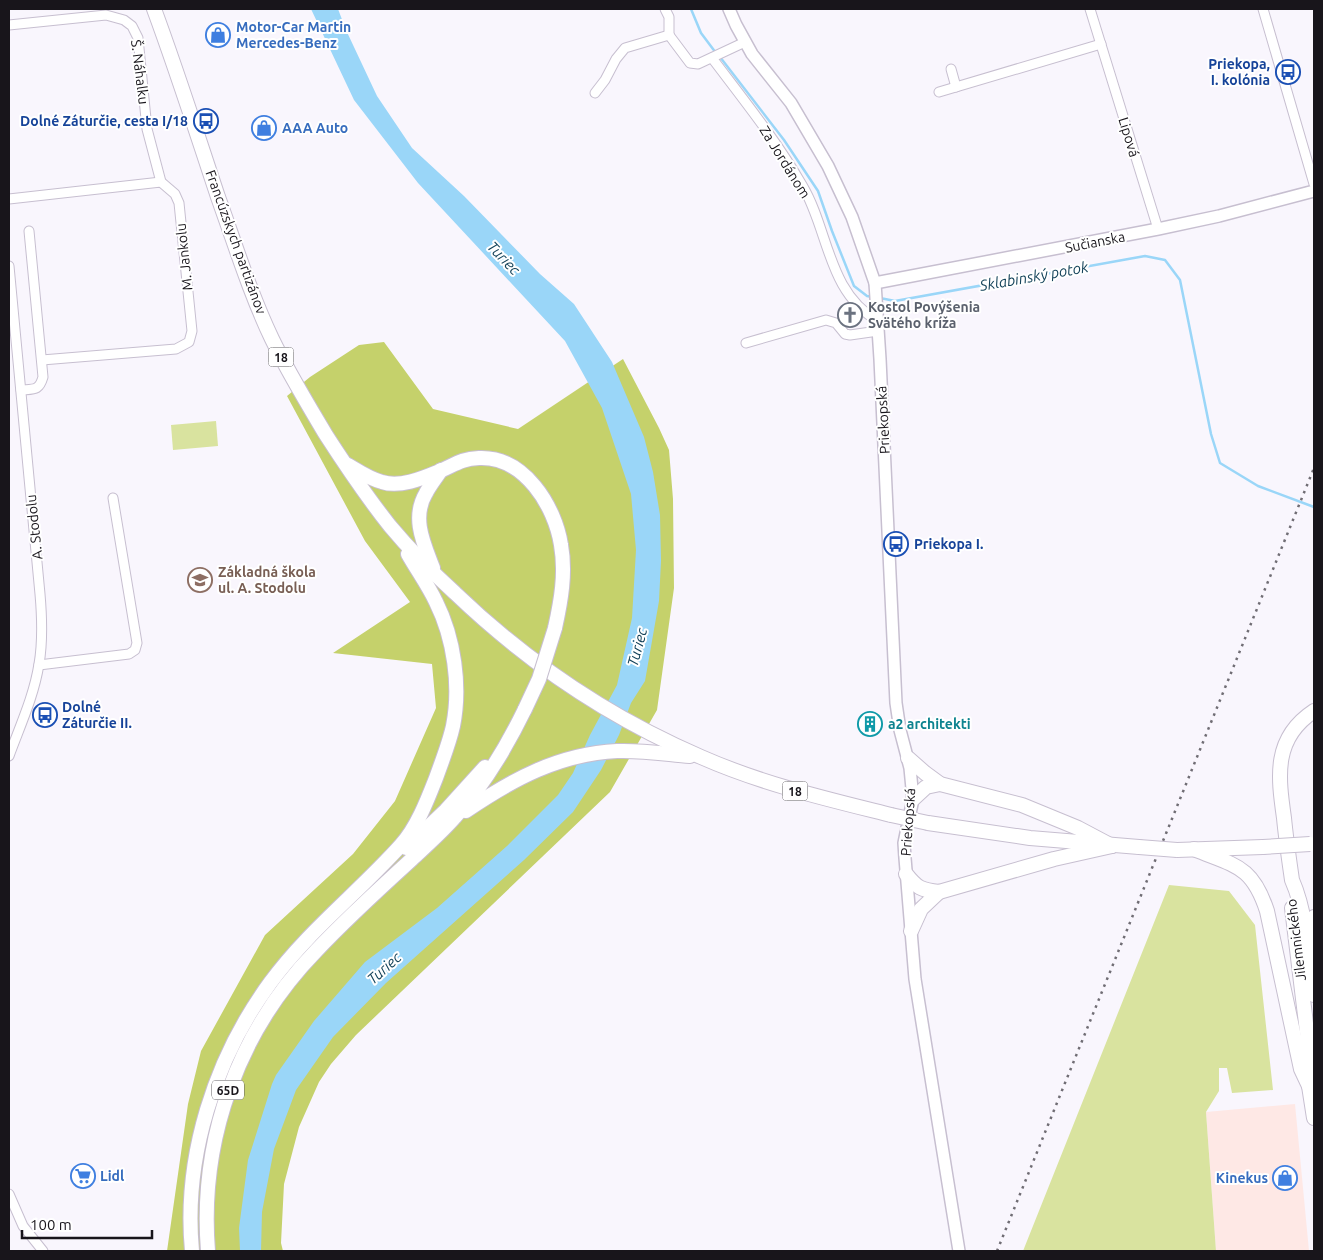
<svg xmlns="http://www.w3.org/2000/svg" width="1323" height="1260" font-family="Ubuntu,sans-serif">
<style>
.commercial{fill:#fee8e5}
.green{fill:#d9e39f}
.forest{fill:#c5d16b}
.water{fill:#9ad6f8}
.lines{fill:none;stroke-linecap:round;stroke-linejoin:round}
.stream{stroke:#9ad6f8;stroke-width:2.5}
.minor-casing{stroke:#c7bfd0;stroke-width:11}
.tertiary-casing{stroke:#c7bfd0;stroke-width:14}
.primary-casing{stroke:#c7bfd0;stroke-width:16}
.minor{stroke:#fff;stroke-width:9}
.tertiary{stroke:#fff;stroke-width:11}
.primary{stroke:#fff;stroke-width:14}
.rail{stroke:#706d74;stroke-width:2.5;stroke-dasharray:2.5 5;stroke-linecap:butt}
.primary-bridge-casing{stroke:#c7bfd0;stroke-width:16;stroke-linecap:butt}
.primary-bridge{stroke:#fff;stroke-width:14}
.labels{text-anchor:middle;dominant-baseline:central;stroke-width:4;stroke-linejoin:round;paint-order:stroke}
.shield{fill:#fff;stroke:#5d5b5f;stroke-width:1}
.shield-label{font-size:12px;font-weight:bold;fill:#18151b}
.shop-label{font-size:14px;font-weight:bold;fill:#366cbe;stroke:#fff;text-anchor:start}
.transit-label{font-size:14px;font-weight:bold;fill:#164399;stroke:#fff;text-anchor:end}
.street-label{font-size:14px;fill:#18151b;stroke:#fff}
.worship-label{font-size:14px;font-weight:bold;fill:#5b616d;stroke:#fff;text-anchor:start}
.education-label{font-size:14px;font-weight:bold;fill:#785e54;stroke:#fff;text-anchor:start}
.culture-label{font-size:14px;font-weight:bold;fill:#0d838f;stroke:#fff;text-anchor:start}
.water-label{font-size:15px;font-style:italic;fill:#134259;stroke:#fff}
</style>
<rect width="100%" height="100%" fill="#f9f6fd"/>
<path class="commercial" d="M1295 1104 1309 1251H1216L1206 1112Z"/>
<g class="green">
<path d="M216 421 218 446 173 450 171 425Z"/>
<path d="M1169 885 1229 891 1255 925 1273 1090 1232 1093 1227 1068H1219V1091L1206 1112 1216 1251H1023Z"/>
</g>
<path class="forest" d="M384 342 433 409 518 429 623 359 659 428 669 450 673 499 674 588 657 710 610 792 356 1035 331 1064 319 1082 299 1127 284 1184 281 1243 283 1251H167L188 1104 201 1051 265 935 353 854 395 801 436 708 432 664 333 653 410 602 365 541 287 396 310 377 359 345Z"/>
<path class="water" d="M311 9H338L346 30 377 96 412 148 464 196 540 274 574 304 612 362 644 437 653 472 660 515 661 561 659 601 645 681 631 703 619 735 601 770 573 812 524 860 386 983 333 1037 296 1090 274 1149 262 1212 261 1251H240L239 1228 248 1160 272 1084 276 1075 314 1021 365 962 437 908 507 846 558 795 573 773 590 735 617 685 632 618 636 550 631 494 602 408 565 341 418 183 354 100Z"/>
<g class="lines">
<g class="stream">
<path d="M691 9 701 33 716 53"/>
<path d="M720 57 784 140 818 191 832 231 854 286 867 296 872 297"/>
<path d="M880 298 895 301 1145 256 1165 260 1180 280 1211 434 1220 463 1258 486 1314 507"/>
</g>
<defs>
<g id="minor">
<path d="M665 9 669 17V35"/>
<path d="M1090 9 1158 229"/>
<path d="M1263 9 1314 184"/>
<path d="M9 25 106 15 124 20 132 26 138 38 147 129 161 182"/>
<path d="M669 35 690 63 698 64 745 42"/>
<path d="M712 58C743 99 776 140 802 185 829 230 827 292 878 321"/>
<path d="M951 69 956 87"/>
<path d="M939 92 1101 44"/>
<path d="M595 93 605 80 616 59 625 48 669 35"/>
<path d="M9 199 161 182 175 194 179 203 192 331 189 342 176 349 42 360"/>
<path d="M9 266 40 594C42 617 43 641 39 664 34 696 20 726 9 756"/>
<path d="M746 343 826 320 836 323 845 334 850 335 878 331"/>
<path d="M21 390C34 389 39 391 43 377L29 231"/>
<path d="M39 665 129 654 135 650 137 643 113 498"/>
<path d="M9 1194 23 1226 43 1251"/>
</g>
<g id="tertiary">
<path d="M729 9 736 25 752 54 791 103 828 166 852 217 875 283 880 359 896 703 900 730 910 768 913 799 904 843 905 858 915 979 959 1251"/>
<path d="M875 283 1158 229 1219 216 1314 191"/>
</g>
<g id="primary">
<path d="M154 9C177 71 197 134 218 197 235 244 250 293 272 339 288 372 307 403 326 435 346 466 367 497 390 526 410 550 432 572 455 593 528 663 608 717 701 757 762 784 827 799 891 815"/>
<path d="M348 465C358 471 370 479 382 482 400 488 423 478 440 471 456 464 461 459 479 458 524 456 555 506 561 545 566 573 561 601 555 628"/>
<path d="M433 568C424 544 411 518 426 493 430 485 436 478 441 470"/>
<path d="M1314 711C1273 738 1278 776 1284 818 1286 839 1289 859 1292 880 1306 911 1310 961 1314 995"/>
<path d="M908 758 925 773 940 784 1022 805 1078 828 1112 846"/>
<path d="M913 799 926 787 940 784"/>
<path d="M466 811C513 779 559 754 617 751 642 750 666 754 690 756"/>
<path d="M928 823 1030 838 1139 847"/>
<path d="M406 848 446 810 485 767"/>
<path d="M1194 849C1235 866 1252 865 1267 911L1301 1069 1309 1086"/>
<path d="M1177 850 1263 847"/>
<path d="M906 874C917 888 921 890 939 892L1054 859 1112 846"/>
<path d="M1292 908 1308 1040 1309 1086 1314 1118"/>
<path d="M911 931 921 909 939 892"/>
<path d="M1308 939 1314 917"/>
<path d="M192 1251C183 1157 215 1058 270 983 308 931 359 892 401 845 417 827 427 801 436 778 442 761 449 744 453 726 461 686 454 638 436 602 428 585 417 570 408 554"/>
<path d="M208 1251C199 1140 238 1031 316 951 346 919 379 889 412 859 426 846 442 832 455 817 484 785 506 748 525 709"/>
</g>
</defs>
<use href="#minor" class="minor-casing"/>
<use href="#tertiary" class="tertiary-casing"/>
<use href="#primary" class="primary-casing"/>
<use href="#minor" class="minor"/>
<use href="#tertiary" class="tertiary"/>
<use href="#primary" class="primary"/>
<path class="rail" d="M997 1251 1314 468"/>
<defs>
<g id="primary-bridge">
<path d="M525 709 539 679 555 628"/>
<path d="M891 815 928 823"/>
<path d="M1139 847 1177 850"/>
<path d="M1263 847 1310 844"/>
</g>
</defs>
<use href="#primary-bridge" class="primary-bridge-casing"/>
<use href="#primary-bridge" class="primary-bridge"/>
</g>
<defs>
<symbol id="shop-ring" viewBox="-11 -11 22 22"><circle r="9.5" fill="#fff" stroke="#3f7fe0" stroke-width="1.5"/><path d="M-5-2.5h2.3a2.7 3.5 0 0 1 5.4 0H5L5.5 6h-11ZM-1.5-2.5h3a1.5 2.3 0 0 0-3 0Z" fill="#3f7fe0"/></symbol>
<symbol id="bus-ring" viewBox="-11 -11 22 22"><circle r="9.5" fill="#fff" stroke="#1a4fb4" stroke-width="1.5"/><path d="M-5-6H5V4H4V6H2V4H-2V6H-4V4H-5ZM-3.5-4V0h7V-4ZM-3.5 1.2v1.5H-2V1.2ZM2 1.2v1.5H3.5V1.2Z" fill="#1a4fb4"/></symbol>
<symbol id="church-ring" viewBox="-11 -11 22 22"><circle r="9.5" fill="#fff" stroke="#6b7280" stroke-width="1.5"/><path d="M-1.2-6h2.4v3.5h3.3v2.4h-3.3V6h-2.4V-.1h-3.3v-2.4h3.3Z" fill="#6b7280"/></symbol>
<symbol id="school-ring" viewBox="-11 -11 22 22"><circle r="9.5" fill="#fff" stroke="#8d6e63" stroke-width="1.5"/><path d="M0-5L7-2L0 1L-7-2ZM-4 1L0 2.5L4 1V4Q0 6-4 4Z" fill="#8d6e63"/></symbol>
<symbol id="building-ring" viewBox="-11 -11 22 22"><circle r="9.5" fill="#fff" stroke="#0f9aa8" stroke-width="1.5"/><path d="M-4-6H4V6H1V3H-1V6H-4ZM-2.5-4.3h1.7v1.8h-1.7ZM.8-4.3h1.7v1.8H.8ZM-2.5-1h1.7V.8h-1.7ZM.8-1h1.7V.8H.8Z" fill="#0f9aa8"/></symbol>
<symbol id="supermarket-ring" viewBox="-11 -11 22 22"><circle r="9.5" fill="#fff" stroke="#3f7fe0" stroke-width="1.5"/><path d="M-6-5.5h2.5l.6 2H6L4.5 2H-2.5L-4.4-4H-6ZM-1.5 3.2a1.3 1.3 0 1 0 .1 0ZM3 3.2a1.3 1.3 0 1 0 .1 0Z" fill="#3f7fe0"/></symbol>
</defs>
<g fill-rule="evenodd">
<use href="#shop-ring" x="204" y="21" width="28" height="28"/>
<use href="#bus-ring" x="1274" y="58" width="28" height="28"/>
<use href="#bus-ring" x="192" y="107" width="28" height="28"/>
<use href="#shop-ring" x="250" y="114" width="28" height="28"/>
<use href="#church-ring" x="836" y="301" width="28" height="28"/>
<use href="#bus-ring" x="882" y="530" width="28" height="28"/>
<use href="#school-ring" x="186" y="566" width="28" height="28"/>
<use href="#bus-ring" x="31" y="701" width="28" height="28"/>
<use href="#building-ring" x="856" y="710" width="28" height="28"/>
<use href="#supermarket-ring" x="69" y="1162" width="28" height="28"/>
<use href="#shop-ring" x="1271" y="1164" width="28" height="28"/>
</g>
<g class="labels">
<g class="shield">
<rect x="268.5" y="347.5" width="25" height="19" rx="4"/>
<rect x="782.5" y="781.5" width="25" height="19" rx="4"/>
<rect x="212" y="1080.5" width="32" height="19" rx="4"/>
</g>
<g class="shield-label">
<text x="281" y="357">18</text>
<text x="795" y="791">18</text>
<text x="228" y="1090">65D</text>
</g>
<g class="shop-label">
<text x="236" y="27">Motor-Car Martin<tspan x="236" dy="16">Mercedes-Benz</tspan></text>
<text x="282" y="128">AAA Auto</text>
<text x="100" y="1176">Lidl</text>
<text x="1268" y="1178" text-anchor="end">Kinekus</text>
</g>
<g class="transit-label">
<text x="1270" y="64">Priekopa,<tspan x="1270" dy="16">I. kolónia</tspan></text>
<text x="188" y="121">Dolné Záturčie, cesta I/18</text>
<text x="914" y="544" text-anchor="start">Priekopa I.</text>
<text x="62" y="707" text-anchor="start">Dolné<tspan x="62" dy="16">Záturčie II.</tspan></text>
</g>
<g class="street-label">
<text transform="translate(140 72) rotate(83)">Š. Náhalku</text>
<text transform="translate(1129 137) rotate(73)">Lipová</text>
<text transform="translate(785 162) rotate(58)">Za Jordánom</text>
<text transform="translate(236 242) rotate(70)">Francúzskych partizánov</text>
<text transform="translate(1095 242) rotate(-11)">Sučianska</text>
<text transform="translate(184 257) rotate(-96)">M. Jankolu</text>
<text transform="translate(883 420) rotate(-93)">Priekopská</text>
<text transform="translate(34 527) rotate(-96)">A. Stodolu</text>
<text transform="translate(908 822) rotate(-86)">Priekopská</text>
<text transform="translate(1296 940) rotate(-97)">Jilemnického</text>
</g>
<g class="worship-label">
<text x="868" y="307">Kostol Povýšenia<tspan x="868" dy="16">Svätého kríža</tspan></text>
</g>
<g class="education-label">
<text x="218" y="572">Základná škola<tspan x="218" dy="16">ul. A. Stodolu</tspan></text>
</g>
<g class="culture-label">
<text x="888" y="724">a2 architekti</text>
</g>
<g class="water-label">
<text transform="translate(504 258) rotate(46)">Turiec</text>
<text transform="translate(1034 276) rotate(-10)">Sklabinský potok</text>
<text transform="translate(637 647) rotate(-75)">Turiec</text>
<text transform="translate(384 968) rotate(-42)">Turiec</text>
</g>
</g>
<rect width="1323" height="1260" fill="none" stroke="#18151b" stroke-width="20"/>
<path d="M22 1230v8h130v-8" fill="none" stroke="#18151b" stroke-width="2.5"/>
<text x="30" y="1230" font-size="15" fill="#18151b" stroke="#ffffff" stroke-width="4" paint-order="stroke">100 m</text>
</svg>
